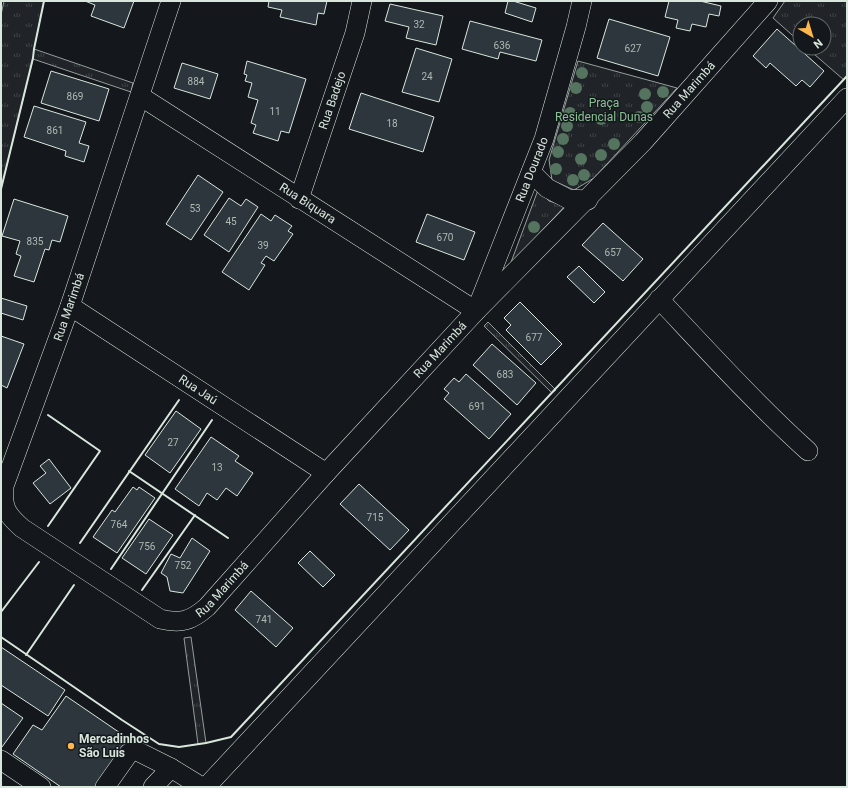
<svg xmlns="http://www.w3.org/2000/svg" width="848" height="788" font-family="Roboto,sans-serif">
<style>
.grass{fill:url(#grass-tufts);stroke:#939e99}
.building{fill:#2c363c;stroke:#d8e6dc}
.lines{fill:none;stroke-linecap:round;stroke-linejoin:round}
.minor-casing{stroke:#d8e6dc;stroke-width:20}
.minor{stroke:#14181c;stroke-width:19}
.wall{stroke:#d8e6dc;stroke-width:2}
.tree{fill:#55745f}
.poi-dot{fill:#ffb74d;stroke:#14181c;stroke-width:1.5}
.labels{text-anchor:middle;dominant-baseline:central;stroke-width:3;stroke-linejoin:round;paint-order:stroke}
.number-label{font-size:10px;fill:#adbab4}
.street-label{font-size:12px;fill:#d8e6dc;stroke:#14181c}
.park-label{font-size:12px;fill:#8ac095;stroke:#14181c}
.poi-label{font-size:12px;font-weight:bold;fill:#d8e6dc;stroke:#14181c;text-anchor:start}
</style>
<defs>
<pattern id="grass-tufts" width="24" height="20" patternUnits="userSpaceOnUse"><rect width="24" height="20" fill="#202428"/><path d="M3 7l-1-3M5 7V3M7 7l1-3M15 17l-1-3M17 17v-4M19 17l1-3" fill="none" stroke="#404447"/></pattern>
</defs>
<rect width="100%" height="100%" fill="#14181c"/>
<g class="grass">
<path d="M4 1H44L34 49 133 83 131 92 33 59 1 189V15Z"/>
<path d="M785 1H847V76L844 80 807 48H824V24H800V42L773 18Z"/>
<path d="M578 61 677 88 594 178 574 190 552 180 549 160Z"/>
<path d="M538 190 549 201 565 206 510 265Z"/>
<path d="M488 322 556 390 552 393 484 326Z"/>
<path d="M191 637 206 743 198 744 184 638Z"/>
</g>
<g class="building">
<path d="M85 1H134L124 28 91 16 95 5Z"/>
<path d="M269 1H327L324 14 318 13 316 25 280 17 282 10 268 7Z"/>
<path d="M508 1H513L536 8 532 22 505 13Z"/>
<path d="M669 1H700L721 6 719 16 709 14 706 27 692 24 690 31 676 28 678 20 665 17Z"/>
<path d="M390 4 443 16 436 45 406 38 409 27 385 21Z"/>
<path d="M609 19 670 37 658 76 597 58Z"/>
<path d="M470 21 542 40 536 61 500 52 498 59 462 49Z"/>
<path d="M777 29 824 71 810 87 802 80 796 86 770 63 766 68 753 56Z"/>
<path d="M416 48 452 59 439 102 402 92Z"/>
<path d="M247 61 306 79 289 133 281 131 278 141 253 133 256 125 251 123 258 100 248 97 252 83 245 81 247 75 244 74Z"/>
<path d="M182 63 218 74 210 99 174 88Z"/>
<path d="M51 71 109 89 99 121 41 103Z"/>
<path d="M361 93 434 117 423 152 349 129Z"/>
<path d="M34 106 86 122 79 143 89 146 84 162 65 156 66 151 24 137Z"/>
<path d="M198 175 223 192 191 240 166 224Z"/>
<path d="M229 198 241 206 246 199 258 207 229 252 204 235Z"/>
<path d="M14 199 68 216 60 242 52 240 49 250 45 249 34 282 14 276 21 256 16 254 20 241 2 236Z"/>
<path d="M261 214 271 221 275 215 292 226 288 231 293 234 274 261 266 256 261 263 265 265 249 290 222 272Z"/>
<path d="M427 214 475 232 464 260 416 242Z"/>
<path d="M603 223 643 259 623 281 582 245Z"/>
<path d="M579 266 605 292 594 303 567 277Z"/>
<path d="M1 298 27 306 23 320 1 313Z"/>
<path d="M520 302 562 344 541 365 506 330 511 325 504 318Z"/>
<path d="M1 336 24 344 7 388 1 385Z"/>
<path d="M492 344 536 383 517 405 473 365Z"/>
<path d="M466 374 511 414 489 439 444 399 449 393 444 389 454 378 459 382Z"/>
<path d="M176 411 201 429 170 473 145 455Z"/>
<path d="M211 437 239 456 235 461 253 473 237 496 226 488 217 500 207 493 199 506 175 489Z"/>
<path d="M49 459 71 488 50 504 33 483 46 473 40 466Z"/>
<path d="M359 484 409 530 390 550 340 504Z"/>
<path d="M133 487 137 490 139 487 155 498 117 553 93 537 112 510 115 512Z"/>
<path d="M149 519 173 535 146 574 122 558Z"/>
<path d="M192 538 210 551 183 593 170 591 167 577 161 573 171 554 180 558Z"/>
<path d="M310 551 335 575 323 587 298 563Z"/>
<path d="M251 591 293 628 276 647 235 610Z"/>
<path d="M1 647 65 690 48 716 1 685Z"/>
<path d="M66 696 129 739 95 787H61L13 754 33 725 42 730Z"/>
<path d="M1 703 23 718 2 747 1 746Z"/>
</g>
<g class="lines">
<defs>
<g id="minor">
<path id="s1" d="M171 1 70 306 4 486C2 507 6 514 22 528L160 619C181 624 191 621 207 607L326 473 476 311 643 142 768 1"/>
<path id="s2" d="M140 96 476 311 544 139 576 27 582 1"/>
<path d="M531 172 547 188 568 199 588 200"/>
<path id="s3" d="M299 199 355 33 362 1"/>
<path d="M659 299C708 351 755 403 808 451"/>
<path id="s4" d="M70 306 326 473"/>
<path d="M1 760 41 787"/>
<path d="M105 787 129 753 133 751H137L171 768"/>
<path d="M153 787 171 768 202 787"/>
<path d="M206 787 847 98"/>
</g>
</defs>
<use href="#minor" class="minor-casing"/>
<use href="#minor" class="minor"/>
<g class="wall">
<path d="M1 189 33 58 34 49 44 1"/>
<path d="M129 471 228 538"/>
<path d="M48 526 100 451 48 415"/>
<path d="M80 543 179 400"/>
<path d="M111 569 212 420"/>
<path d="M142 590 195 515"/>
<path d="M1 612 39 562"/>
<path d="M1 637 122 720 159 744 179 747 206 743 231 737 847 76"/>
<path d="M26 655 74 585"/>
</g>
</g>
<g class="tree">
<circle cx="582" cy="73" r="6"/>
<circle cx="576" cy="88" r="6"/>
<circle cx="663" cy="92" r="6"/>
<circle cx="645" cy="94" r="6"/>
<circle cx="647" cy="107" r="6"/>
<circle cx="570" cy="113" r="6"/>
<circle cx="639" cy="117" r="6"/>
<circle cx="601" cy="119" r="6"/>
<circle cx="567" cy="126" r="6"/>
<circle cx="563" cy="139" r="6"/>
<circle cx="614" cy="144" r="6"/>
<circle cx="558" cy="152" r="6"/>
<circle cx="601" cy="155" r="6"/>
<circle cx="581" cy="159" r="6"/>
<circle cx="556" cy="169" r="6"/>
<circle cx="584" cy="175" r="6"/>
<circle cx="573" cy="180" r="6"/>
<circle cx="534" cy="227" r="6"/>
</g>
<circle class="poi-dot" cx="71" cy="746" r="4"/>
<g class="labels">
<g class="number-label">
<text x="419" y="24">32</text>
<text x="502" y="45">636</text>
<text x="633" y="48">627</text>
<text x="427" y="76">24</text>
<text x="196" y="81">884</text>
<text x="75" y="96">869</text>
<text x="275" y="111">11</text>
<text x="392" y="123">18</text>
<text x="55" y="130">861</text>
<text x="195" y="208">53</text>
<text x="231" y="221">45</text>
<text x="445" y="237">670</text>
<text x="35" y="241">835</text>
<text x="263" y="245">39</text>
<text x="613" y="252">657</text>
<text x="534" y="337">677</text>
<text x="505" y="374">683</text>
<text x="477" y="406">691</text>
<text x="173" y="442">27</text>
<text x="217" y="467">13</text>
<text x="375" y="517">715</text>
<text x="119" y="524">764</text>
<text x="147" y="546">756</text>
<text x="183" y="565">752</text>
<text x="264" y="619">741</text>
</g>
<g class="street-label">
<text stroke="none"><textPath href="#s1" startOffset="1485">Rua Marimbá</textPath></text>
<text stroke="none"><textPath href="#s3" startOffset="104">Rua Badejo</textPath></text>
<text stroke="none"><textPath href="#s2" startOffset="551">Rua Dourado</textPath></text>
<text stroke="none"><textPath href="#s2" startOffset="199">Rua Biquara</textPath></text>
<text transform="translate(69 307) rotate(-71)">Rua Marimbá</text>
<text stroke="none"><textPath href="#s1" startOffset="1125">Rua Marimbá</textPath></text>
<text stroke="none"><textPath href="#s4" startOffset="153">Rua Jaú</textPath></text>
<text stroke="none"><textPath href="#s1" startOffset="801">Rua Marimbá</textPath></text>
</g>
<g class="park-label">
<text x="604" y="103">Praça<tspan x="604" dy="14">Residencial Dunas</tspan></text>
</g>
<g class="poi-label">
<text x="79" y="739">Mercadinhos<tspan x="79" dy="14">São Luis</tspan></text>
</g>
</g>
<rect width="848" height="788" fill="none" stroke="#d8e6dc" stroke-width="4"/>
<g transform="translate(812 36) rotate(142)"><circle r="19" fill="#14181c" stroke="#626a69"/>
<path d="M0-3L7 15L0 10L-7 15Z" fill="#ffb74d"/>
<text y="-6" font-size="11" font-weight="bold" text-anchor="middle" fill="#d8e6dc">N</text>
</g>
</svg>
